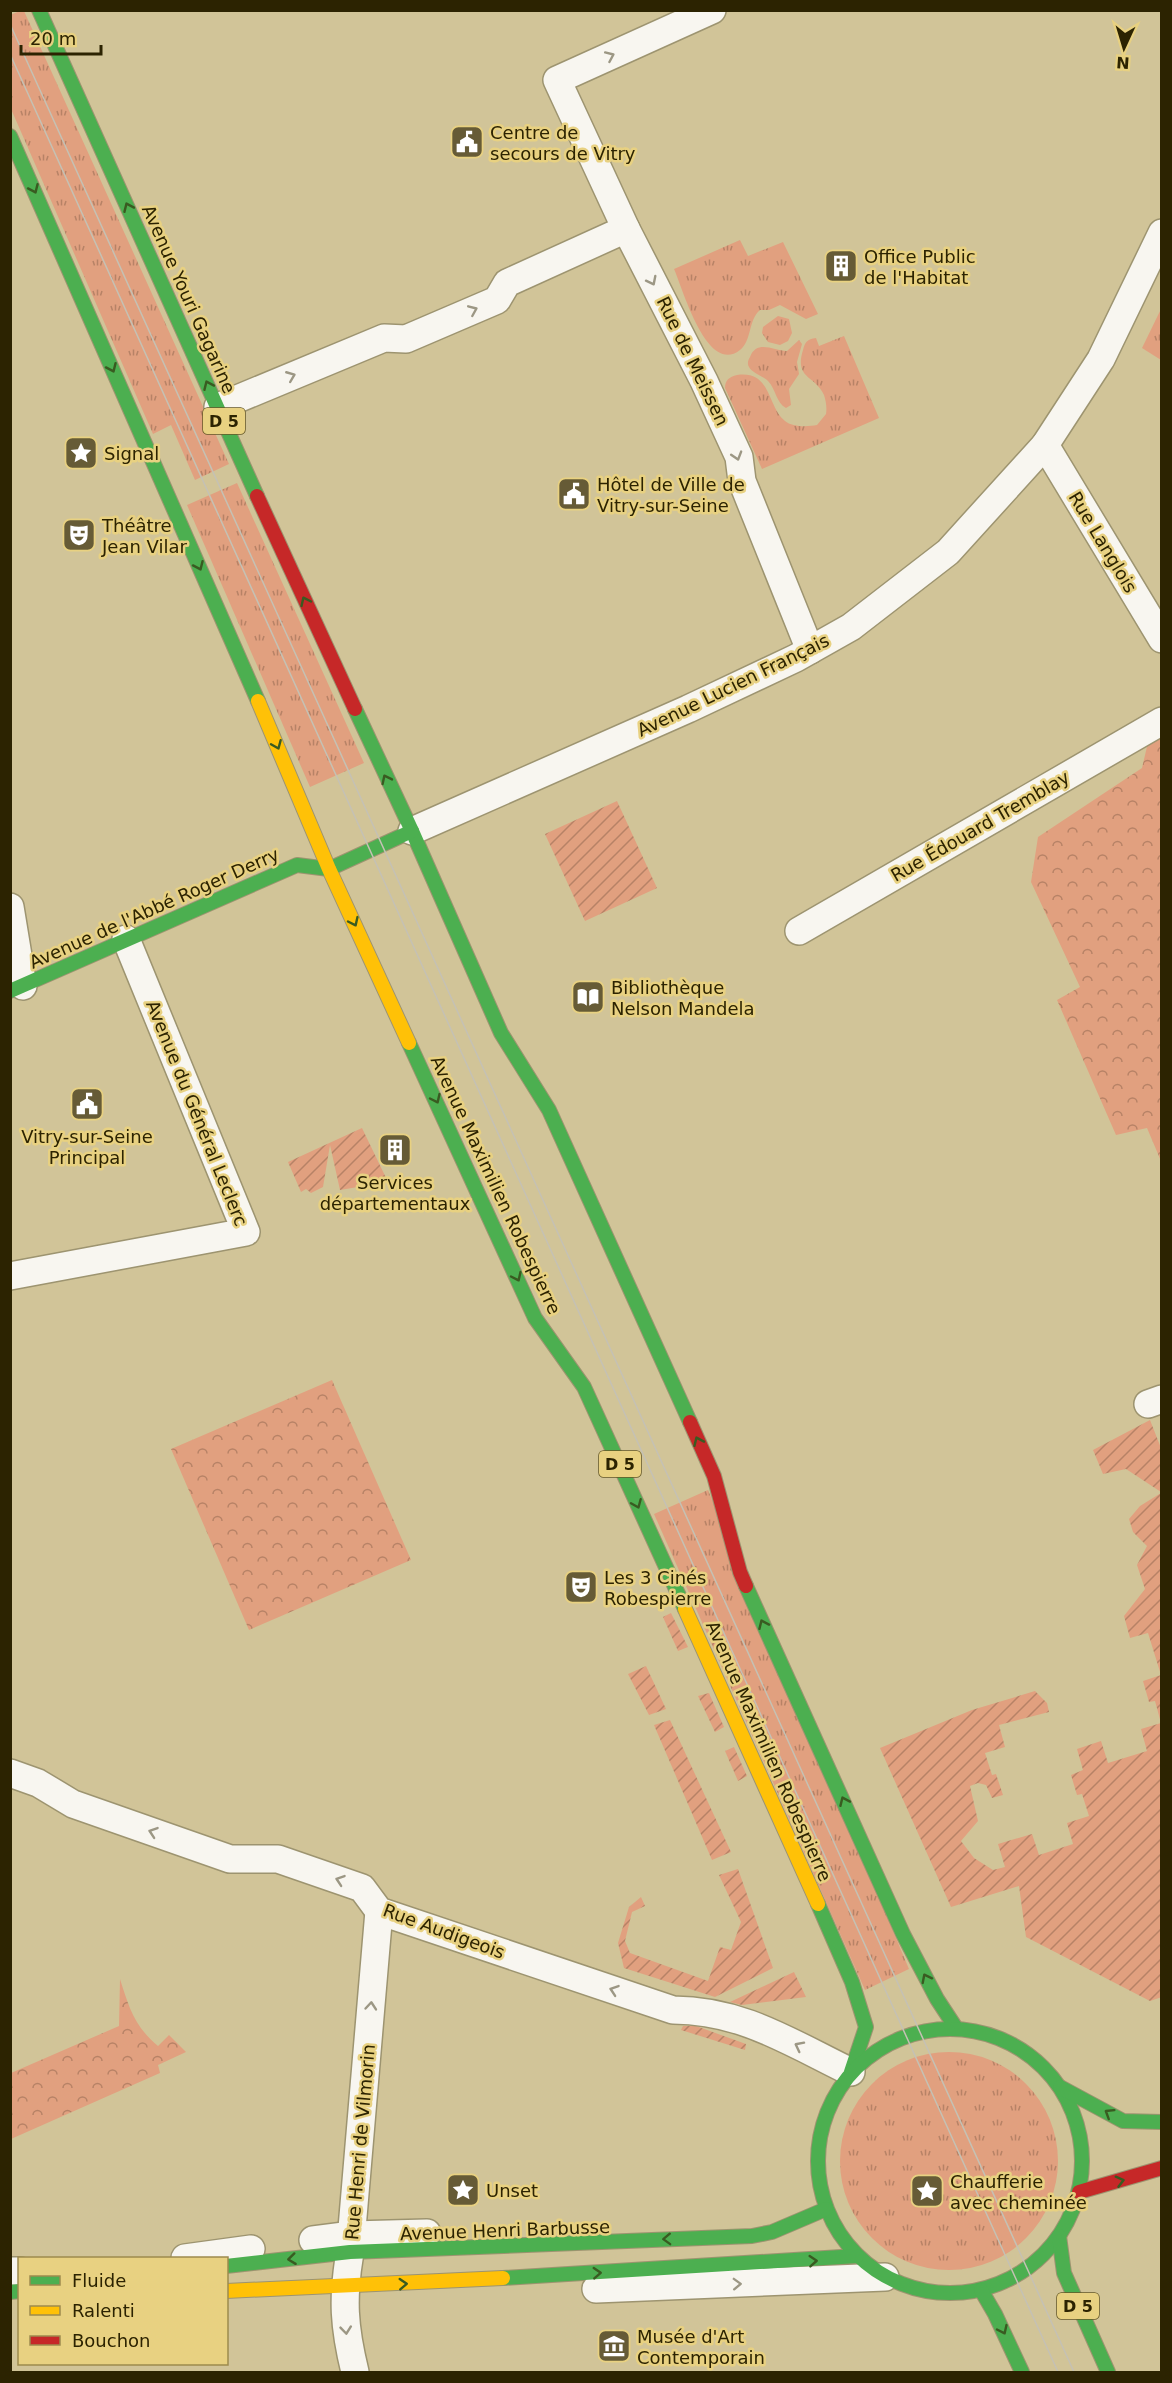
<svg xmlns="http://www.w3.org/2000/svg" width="1172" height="2383" font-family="'DejaVu Sans',sans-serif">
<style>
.grass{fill:url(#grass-tufts)}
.forest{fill:url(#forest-crowns)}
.garden{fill:url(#garden-furrows)}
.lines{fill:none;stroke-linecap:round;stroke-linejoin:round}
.street-casing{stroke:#9d9470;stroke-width:30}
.fast-casing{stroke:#9d9470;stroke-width:16}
.slow-casing{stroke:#9d9470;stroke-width:16}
.jam-casing{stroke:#9d9470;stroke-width:16}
.street{stroke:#f8f6f0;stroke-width:27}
.fast{stroke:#4caf50;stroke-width:14}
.slow{stroke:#ffc107;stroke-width:14}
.jam{stroke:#c62828;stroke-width:14}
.tram{stroke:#c5c1b4;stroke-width:1.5}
.oneway{stroke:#9c9784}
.oneway2{stroke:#395b21}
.labels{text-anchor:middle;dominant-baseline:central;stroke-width:5;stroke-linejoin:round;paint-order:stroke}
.shield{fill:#e8d181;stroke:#645727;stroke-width:1.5}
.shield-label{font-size:16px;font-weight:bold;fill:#2c2301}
.poi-label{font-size:18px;fill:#2c2301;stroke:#e8d181;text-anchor:start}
.street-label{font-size:18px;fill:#2c2301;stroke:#e8d181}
</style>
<defs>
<pattern id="grass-tufts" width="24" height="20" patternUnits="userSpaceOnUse" patternTransform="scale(1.5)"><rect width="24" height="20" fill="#e1a07f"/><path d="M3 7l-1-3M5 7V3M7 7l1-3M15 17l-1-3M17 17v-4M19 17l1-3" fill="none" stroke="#b78266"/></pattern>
<pattern id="forest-crowns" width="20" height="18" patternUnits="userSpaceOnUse" patternTransform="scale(1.5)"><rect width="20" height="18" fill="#e1a07f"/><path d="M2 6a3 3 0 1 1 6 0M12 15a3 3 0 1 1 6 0" fill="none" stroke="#b78266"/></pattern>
<pattern id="garden-furrows" width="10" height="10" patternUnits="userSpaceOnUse" patternTransform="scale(1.5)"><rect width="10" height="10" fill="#e1a07f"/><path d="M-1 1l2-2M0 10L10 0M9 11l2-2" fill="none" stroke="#b78266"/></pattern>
</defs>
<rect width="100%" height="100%" fill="#d1c498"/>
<g class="grass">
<path d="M20 11H24L229 464 195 480 171 425 153 434 11 109 10 15Z"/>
<path d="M740 240 748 256 783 242 818 314 806 319 780 305 769 310H760C748 320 752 341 740 350 707 376 683 289 674 269Z"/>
<path d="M1161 309V360L1142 348Z"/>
<path d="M778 316 789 319 792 333 788 341 780 345 768 342 762 333 763 327Z"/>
<path d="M844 336 879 418 762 469 725 388C725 380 729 377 737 375 772 370 767 407 785 421 792 427 807 427 817 425L826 414C827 408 826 401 824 395 815 375 794 379 803 350 805 342 807 339 816 338L819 346Z"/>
<path d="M799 340 802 344 797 362 799 374 789 389 791 405 786 408C776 403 776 389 768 381 763 376 752 373 749 367 747 364 748 360 750 357 757 339 774 351 787 351Z"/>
<path d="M237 483 364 763 310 787 187 505Z"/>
<path d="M708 1490 909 1969 865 1990 654 1514Z"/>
<circle cx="949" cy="2161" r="109"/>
</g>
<g class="forest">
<path d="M1161 731V1161L1147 1128 1116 1135 1057 1000 1080 987 1031 882 1038 837 1142 768 1149 738Z"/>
<path d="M332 1380 411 1560 249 1630 171 1449Z"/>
<path d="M120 1979C129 2007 134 2026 158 2046L169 2035 186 2052 158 2065 160 2073 11 2139V2073L119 2026Z"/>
</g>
<g class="garden">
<path d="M617 801 657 888 585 921 545 834Z"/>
<path d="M362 1128 388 1182 340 1190 330 1145 323 1187 311 1193 306 1189 301 1192 288 1162Z"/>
<path d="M1150 1420 1161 1448V1492L1126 1469 1103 1474 1093 1450Z"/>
<path d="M1161 1493 1162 1997 1150 2001 1026 1937 1019 1886 951 1907 880 1748 972 1710 1035 1691 1047 1703 1049 1712 999 1725 1005 1747 985 1753 992 1775 996 1774 1003 1795 992 1798 986 1785 978 1783 970 1786 978 1821 961 1841 974 1858 993 1870 1005 1867 998 1844 1032 1834 1039 1855 1073 1844 1067 1823 1089 1816 1082 1794 1077 1795 1071 1775 1083 1770 1077 1749 1101 1741 1108 1763 1147 1751 1141 1729 1161 1723 1155 1701 1149 1702 1143 1681 1161 1675 1148 1633 1130 1638 1124 1616 1145 1589 1137 1565 1147 1546 1133 1532 1129 1519 1140 1506Z"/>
<path d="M671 1613 688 1647 678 1651 663 1617Z"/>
<path d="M646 1666 666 1709 649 1715 628 1674Z"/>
<path d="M709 1693 724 1727 715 1732 698 1696Z"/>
<path d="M670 1720 731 1852 712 1860 654 1725Z"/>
<path d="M734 1747 747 1776 738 1781 725 1751Z"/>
<path d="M738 1869 773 1968 715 1997 624 1968 618 1943 629 1907 641 1897 645 1906 632 1912 625 1941 630 1953 708 1981 720 1947 731 1950 741 1922 719 1875Z"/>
<path d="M794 1972 806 1997 742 2005 730 2002Z"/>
<path d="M683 2026H696L746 2044 745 2050 681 2030Z"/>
</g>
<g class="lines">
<defs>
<g id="street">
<path d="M712 10 557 80 626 229 704 381 739 457 742 481 810 650"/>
<path d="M218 407 384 338 406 339 497 300 507 283 626 229"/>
<path d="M1045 445 1162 639"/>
<path d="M412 831 688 709 796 658 851 627 948 552 1045 445 1101 359 1162 233"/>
<path d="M10 907 23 986"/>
<path d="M799 931 1162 721"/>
<path d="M10 1276 246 1232 126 939"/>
<path d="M1148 1404 1162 1399"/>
<path d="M10 1773 38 1783 73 1804 230 1859H278L362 1888 379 1911 673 2010C742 2010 791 2043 851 2072"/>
<path d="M313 2240 352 2235 427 2233"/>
<path d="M185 2258 251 2249"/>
<path d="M10 2271H20"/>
<path d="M596 2289 885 2277"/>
<path d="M355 2372C344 2327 342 2299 350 2252L379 1911"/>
</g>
<g id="fast">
<path d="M39 10 257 496"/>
<path d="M10 136 258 701"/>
<path d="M355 709 412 831 501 1033 549 1110 690 1422"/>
<path d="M10 991 297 865 329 869 412 831"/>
<path d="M409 1043 535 1318 584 1387 685 1609"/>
<path d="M746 1586 903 1934 937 1999 956 2028"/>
<path d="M818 1904 852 1982 866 2027 851 2072"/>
<circle cx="950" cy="2161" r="132"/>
<path d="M1060 2087 1123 2121 1162 2122"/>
<path d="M1059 2236 1064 2273 1108 2372"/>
<path d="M226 2266 350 2252 752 2236 772 2232 826 2209"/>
<path d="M503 2278 857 2256"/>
<path d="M981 2290 995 2314 1022 2372"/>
<path d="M10 2292 20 2291"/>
</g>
<g id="slow">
<path d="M258 701 329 869 409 1043"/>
<path d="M685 1609 818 1904"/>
<path d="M226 2291 503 2278"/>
</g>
<g id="jam">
<path d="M257 496 355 709"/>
<path d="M690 1422 714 1476 740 1572 746 1586"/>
<path d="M1079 2192 1162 2168"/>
</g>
</defs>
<use href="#street" class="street-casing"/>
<use href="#fast" class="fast-casing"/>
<use href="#slow" class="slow-casing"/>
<use href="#jam" class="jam-casing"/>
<use href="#street" class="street"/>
<use href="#fast" class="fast"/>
<use href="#slow" class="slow"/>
<use href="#jam" class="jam"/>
<g class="tram">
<path d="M10 24 1074 2372"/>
<path d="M10 54 1058 2372"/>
</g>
</g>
<defs><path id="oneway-chevron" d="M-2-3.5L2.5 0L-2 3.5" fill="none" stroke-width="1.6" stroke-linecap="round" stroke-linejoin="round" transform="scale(1.5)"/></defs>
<g class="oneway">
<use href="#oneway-chevron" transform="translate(610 56) rotate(-24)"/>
<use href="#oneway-chevron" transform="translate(652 281) rotate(63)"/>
<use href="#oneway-chevron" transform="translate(473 310) rotate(-23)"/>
<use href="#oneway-chevron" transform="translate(291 376) rotate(-22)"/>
<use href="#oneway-chevron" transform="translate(737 456) rotate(73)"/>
<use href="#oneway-chevron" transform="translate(153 1832) rotate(-161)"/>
<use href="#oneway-chevron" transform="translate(340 1880) rotate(-161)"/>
<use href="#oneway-chevron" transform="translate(614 1990) rotate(-161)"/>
<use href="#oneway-chevron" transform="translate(371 2006) rotate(-85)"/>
<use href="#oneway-chevron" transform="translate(799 2046) rotate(-153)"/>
<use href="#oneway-chevron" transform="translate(737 2284) rotate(-2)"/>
<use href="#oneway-chevron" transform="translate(346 2330) rotate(84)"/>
</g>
<g class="oneway2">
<use href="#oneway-chevron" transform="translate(34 189) rotate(66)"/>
<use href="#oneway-chevron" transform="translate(128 207) rotate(-114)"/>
<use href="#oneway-chevron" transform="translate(112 368) rotate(66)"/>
<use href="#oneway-chevron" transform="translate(208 385) rotate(-114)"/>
<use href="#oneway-chevron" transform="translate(199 566) rotate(66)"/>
<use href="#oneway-chevron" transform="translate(305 601) rotate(-115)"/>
<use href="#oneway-chevron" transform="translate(277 745) rotate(67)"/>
<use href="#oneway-chevron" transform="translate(386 779) rotate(-116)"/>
<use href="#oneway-chevron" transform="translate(354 922) rotate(65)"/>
<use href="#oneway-chevron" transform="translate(436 1099) rotate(65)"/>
<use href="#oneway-chevron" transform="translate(517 1277) rotate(65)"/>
<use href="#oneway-chevron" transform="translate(698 1441) rotate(-114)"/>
<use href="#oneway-chevron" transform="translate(637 1504) rotate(67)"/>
<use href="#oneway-chevron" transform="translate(763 1624) rotate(-114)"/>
<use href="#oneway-chevron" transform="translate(844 1801) rotate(-114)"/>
<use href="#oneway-chevron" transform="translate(926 1978) rotate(-117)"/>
<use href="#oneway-chevron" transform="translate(1109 2113) rotate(-148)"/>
<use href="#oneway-chevron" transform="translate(1120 2181) rotate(-15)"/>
<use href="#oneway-chevron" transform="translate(667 2239) rotate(178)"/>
<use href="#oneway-chevron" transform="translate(292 2259) rotate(173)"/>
<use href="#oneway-chevron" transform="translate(813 2261) rotate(-4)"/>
<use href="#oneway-chevron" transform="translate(597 2273) rotate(-3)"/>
<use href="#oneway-chevron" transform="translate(403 2284) rotate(-3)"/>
<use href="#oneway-chevron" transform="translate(1003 2330) rotate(65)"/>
</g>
<defs>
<symbol id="civic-square" viewBox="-11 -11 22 22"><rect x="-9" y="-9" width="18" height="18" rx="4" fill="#665b36" stroke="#e8d181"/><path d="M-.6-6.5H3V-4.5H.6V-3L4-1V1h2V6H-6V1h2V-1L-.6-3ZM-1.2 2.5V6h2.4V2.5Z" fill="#fff"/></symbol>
<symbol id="building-square" viewBox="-11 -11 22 22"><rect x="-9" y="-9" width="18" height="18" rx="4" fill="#665b36" stroke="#e8d181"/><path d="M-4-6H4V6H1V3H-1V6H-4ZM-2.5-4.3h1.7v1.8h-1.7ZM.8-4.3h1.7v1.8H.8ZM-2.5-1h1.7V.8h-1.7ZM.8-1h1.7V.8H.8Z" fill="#fff"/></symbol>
<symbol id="sight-square" viewBox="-11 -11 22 22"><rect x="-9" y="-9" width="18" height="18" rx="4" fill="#665b36" stroke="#e8d181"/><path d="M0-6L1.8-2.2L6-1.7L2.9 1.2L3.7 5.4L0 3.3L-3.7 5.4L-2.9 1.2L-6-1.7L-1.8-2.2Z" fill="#fff"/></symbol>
<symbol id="theatre-square" viewBox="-11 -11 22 22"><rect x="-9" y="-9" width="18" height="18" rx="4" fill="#665b36" stroke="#e8d181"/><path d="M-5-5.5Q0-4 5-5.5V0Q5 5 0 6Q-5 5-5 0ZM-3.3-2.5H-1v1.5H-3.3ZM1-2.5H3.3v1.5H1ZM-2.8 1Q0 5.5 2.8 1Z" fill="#fff"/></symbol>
<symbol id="library-square" viewBox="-11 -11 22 22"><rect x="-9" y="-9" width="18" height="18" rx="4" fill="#665b36" stroke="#e8d181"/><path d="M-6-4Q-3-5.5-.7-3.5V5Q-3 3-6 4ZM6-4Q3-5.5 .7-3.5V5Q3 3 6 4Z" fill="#fff"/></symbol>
<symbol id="museum-square" viewBox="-11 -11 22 22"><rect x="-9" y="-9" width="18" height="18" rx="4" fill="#665b36" stroke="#e8d181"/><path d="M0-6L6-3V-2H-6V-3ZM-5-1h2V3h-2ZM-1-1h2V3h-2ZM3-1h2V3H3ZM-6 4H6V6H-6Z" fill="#fff"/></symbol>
</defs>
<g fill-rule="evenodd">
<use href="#civic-square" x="448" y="123" width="38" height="38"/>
<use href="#building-square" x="822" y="247" width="38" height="38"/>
<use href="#sight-square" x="62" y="434" width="38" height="38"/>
<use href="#civic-square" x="555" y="475" width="38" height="38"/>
<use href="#theatre-square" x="60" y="516" width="38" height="38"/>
<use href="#library-square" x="569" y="978" width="38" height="38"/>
<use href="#civic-square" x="68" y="1085" width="38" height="38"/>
<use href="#building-square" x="376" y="1131" width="38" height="38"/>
<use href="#theatre-square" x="562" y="1568" width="38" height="38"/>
<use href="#sight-square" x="444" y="2171" width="38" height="38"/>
<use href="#sight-square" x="908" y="2172" width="38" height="38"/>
<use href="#museum-square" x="595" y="2327" width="38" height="38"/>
</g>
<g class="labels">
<g class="shield">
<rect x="203" y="408" width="42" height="26" rx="4.5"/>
<rect x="599" y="1451" width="42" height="26" rx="4.5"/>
<rect x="1057" y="2293" width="42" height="26" rx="4.5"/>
</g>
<g class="shield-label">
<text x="224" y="421">D 5</text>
<text x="620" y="1464">D 5</text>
<text x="1078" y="2306">D 5</text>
</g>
<g class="poi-label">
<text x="490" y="132">Centre de<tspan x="490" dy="21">secours de Vitry</tspan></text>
<text x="864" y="256">Office Public<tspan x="864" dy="21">de l'Habitat</tspan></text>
<text x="104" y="453">Signal</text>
<text x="597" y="484">Hôtel de Ville de<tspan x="597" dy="21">Vitry-sur-Seine</tspan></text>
<text x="102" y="525">Théâtre<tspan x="102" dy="21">Jean Vilar</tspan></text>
<text x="611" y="987">Bibliothèque<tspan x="611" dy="21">Nelson Mandela</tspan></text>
<text x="87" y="1136" text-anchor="middle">Vitry-sur-Seine<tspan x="87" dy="21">Principal</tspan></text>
<text x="395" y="1182" text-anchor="middle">Services<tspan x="395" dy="21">départementaux</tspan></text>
<text x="604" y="1577">Les 3 Cinés<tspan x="604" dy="21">Robespierre</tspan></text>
<text x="950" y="2181">Chaufferie<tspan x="950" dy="21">avec cheminée</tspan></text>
<text x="486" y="2190">Unset</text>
<text x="637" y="2336">Musée d'Art<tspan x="637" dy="21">Contemporain</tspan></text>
</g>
<g class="street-label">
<text transform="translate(189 299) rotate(66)">Avenue Youri Gagarine</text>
<text transform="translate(693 361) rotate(64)">Rue de Meissen</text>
<text transform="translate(1103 542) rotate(59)">Rue Langlois</text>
<text transform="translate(733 685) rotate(-26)">Avenue Lucien Français</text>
<text transform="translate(980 826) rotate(-30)">Rue Édouard Tremblay</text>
<text transform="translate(154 908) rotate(-24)">Avenue de l'Abbé Roger Derry</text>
<text transform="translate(197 1113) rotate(68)">Avenue du Général Leclerc</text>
<text transform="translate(496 1185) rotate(65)">Avenue Maximilien Robespierre</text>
<text transform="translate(769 1751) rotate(66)">Avenue Maximilien Robespierre</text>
<text transform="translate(444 1931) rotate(20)">Rue Audigeois</text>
<text transform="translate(360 2142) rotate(-85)">Rue Henri de Vilmorin</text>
<text transform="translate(505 2230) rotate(-2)">Avenue Henri Barbusse</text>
</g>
</g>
<rect width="1172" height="2383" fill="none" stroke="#2c2301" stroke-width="24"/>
<rect x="18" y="2257" width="210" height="108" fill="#e8d181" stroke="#9d8b4e" stroke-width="1.5"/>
<rect x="30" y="2276" width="30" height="9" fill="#4caf50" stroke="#9d8b4e" stroke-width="1.5"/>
<text x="72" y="2287" font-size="18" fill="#2c2301">Fluide</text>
<rect x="30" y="2306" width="30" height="9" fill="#ffc107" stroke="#9d8b4e" stroke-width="1.5"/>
<text x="72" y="2317" font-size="18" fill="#2c2301">Ralenti</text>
<rect x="30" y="2336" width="30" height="9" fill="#c62828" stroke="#9d8b4e" stroke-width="1.5"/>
<text x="72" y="2347" font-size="18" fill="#2c2301">Bouchon</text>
<g transform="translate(1124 48) rotate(184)" stroke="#e8d181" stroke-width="4.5" paint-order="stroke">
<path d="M0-4.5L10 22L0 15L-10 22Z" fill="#2c2301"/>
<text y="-9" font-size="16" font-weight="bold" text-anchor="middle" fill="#2c2301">N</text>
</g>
<path d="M21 45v9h80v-9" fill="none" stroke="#2c2301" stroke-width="3"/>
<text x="30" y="45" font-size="18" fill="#2c2301" stroke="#e8d181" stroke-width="4.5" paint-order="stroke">20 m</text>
</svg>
